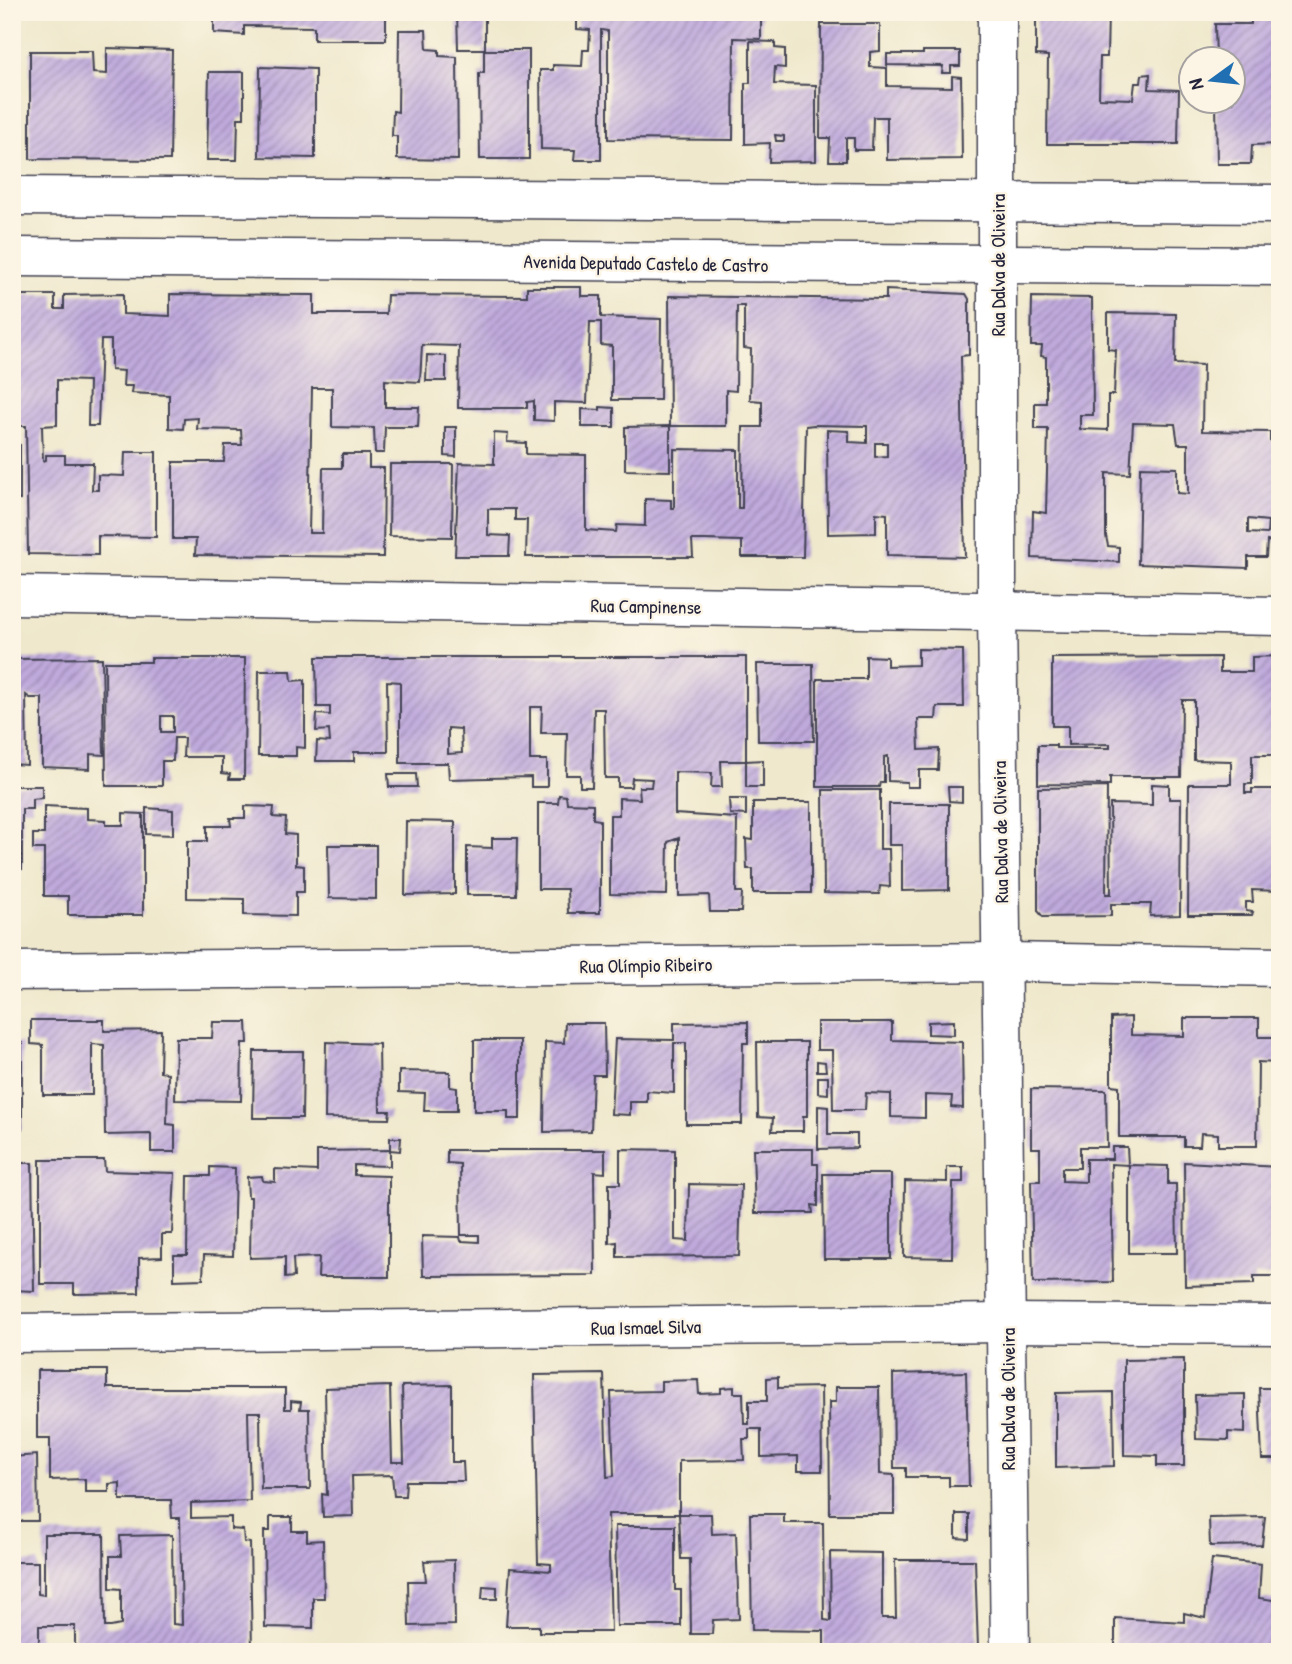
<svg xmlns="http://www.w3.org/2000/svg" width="1292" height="1664" font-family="'Patrick Hand',sans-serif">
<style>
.building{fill:url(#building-hatch);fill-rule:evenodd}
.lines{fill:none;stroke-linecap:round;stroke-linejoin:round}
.minor-casing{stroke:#414051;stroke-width:41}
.minor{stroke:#fff;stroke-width:38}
.labels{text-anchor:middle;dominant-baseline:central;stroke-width:5;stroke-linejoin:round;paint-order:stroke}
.street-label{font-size:19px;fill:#22223b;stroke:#fcf5e5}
</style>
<defs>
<pattern id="building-hatch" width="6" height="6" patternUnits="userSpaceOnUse" patternTransform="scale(1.75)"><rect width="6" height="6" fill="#c0aadd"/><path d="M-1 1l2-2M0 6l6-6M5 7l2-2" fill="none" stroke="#9c8ab4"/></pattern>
</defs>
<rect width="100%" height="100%" fill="#fcf5e5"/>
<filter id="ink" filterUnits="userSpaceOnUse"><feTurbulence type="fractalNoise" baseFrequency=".0143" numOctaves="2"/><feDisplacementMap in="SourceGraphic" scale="14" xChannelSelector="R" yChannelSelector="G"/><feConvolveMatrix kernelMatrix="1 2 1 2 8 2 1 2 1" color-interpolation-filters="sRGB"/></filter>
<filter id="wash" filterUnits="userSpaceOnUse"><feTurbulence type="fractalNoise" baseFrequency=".00686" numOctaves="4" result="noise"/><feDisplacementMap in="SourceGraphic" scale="28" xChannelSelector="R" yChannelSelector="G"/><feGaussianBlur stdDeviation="1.57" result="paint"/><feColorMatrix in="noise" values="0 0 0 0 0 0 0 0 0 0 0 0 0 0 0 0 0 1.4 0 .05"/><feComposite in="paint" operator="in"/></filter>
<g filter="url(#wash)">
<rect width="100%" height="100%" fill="#efe8cc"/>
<g id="blocks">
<g class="building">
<path d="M214 12H386V40H314V27L244 26V35L214 33Z"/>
<path d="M457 12H485V49H458Z"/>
<path d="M577 12H761V39L734 38 733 140 608 139V31L601 30V160H574L575 150 541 149 540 70H553V65L582 66 583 50H589L590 30 577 29Z"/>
<path d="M1036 12H1108L1107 57H1100L1099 98 1133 99 1135 83H1141L1142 75 1150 74 1149 89 1179 90 1178 144H1047L1048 56 1036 55Z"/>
<path d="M1251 12H1280V144L1252 145 1251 164H1217L1216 102H1233V60H1216L1215 24H1251Z"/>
<path d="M821 24H880V51L870 52V67L887 68V86L952 87V76L961 77 962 159 887 160V117H873L872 150H854V138H846V161H829L830 138H820Z"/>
<path d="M399 30H426L427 49 439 50V56L457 57 458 160 397 159V136H392L393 111 398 112Z"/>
<path d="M750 41 775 42V48L785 49V68L775 67 774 84 816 85V161L769 162 770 143 745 144V83H750ZM775 135 784 136V141H776Z"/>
<path d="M107 48 172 50 170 160 30 159V51H92L93 73 107 74Z"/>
<path d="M484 50H529V159H480L479 73H484Z"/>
<path d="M923 51H960V66H951V73H942L943 66 887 65V54H923Z"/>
<path d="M260 67 315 69V158L259 157Z"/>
<path d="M209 72H244V118H238L237 160H207Z"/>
<path d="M527 287H581V296H601V317L661 319 660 400H612V346L601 345V322H590L587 403 554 402V421L534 420V401L527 402V408H458L459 346 422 345 420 382 385 380V407H419L418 427H385L384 453H375L374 428 332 427V388H312L309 533H322L323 468H342V454H369V468H384L383 557 195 555 196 539H173V462H224L225 445H242L241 430 197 429 198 418 184 419 183 429 169 428V395L131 393 132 386H123L124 371 111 370V340H101L98 426H88L89 381 57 380V425L42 426 43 461 46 460V455H65V463H93L92 490H98V475L124 476 125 452H156V537L98 536V555L28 554 26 426H12V295H55V309H64V295L123 294V314L170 316V294L314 295V314H386L387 295 527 296Z"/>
<path d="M886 290 966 294 969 299V355L961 356 965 557 887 555V514L876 513V533L828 534 827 430 849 431V442L867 443V426L814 425 806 426 803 557H742V541L705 540H692L693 557H526L527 520H515V509H488V535L510 536 509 556H455L459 463 494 464V433L508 434 507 442 526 443V454L586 455V530L616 532 617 525 645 526V499L671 500V508H674V449L738 450V508H742L743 427H762V401L750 400 751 349 744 348V306H737L736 391 726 390V426H670L669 296 886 299ZM875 443H887V456L875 457Z"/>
<path d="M1032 297 1092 298 1093 415H1080V429L1108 430V395H1114L1116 350 1108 349V313L1176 314 1175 364 1203 365 1202 431 1270 432V441H1280V543L1267 541 1266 557H1248V568L1138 564 1140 467 1177 468V493L1188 494V444H1178L1175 424 1133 423 1130 474 1106 473V536L1108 546 1119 547V562L1032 558 1033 511 1046 513 1048 429H1035V403H1046V357L1041 356 1042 346H1031ZM1248 519 1268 521 1267 534 1248 533Z"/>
<path d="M427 355 446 356V381H426Z"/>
<path d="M600 407 614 408V427H582V409L600 410Z"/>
<path d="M670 426V471L625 470V427Z"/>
<path d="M445 427H456V457L445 456Z"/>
<path d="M12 444 20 445V500L12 499Z"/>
<path d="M390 464H453L452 537 389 536Z"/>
<path d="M918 649 963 650 964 707H937L936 719H918L919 750 939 749 938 770H919V787H907V782L888 781V756L884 757V782H880L879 787H817V679H866V656L887 657V666L918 665Z"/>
<path d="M1280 656V755H1252V784H1245V793H1252V789H1280V891L1252 890 1253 902H1246V911L1253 912 1252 915H1188L1189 784H1231V761L1194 760V700H1182L1181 777H1110V785L1038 784V745H1056V748H1110V744L1068 745V726H1052V658L1220 657V672H1252V657Z"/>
<path d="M316 657H746V761H721L722 787H711L712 773 675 772V814L737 818 736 892H742L741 912H710L709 895 679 896V838L668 842 667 895 610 894V815H619V798L640 799 639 787H651L652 779 632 778 631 787H618V778H605L604 709H594L592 787H580V775H566L567 733H541L542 707H530V760H547V787H531V777L449 779 448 763H400V682L387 681 388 752H354V761H316L317 741 330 742 329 730 316 731 317 714 330 715V707H317ZM448 728 461 729 462 753 448 754Z"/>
<path d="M102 658 104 755 90 754V769L42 767V698H30L26 695 27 765 12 764V659Z"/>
<path d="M151 658H245L244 779H229L230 774 222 773V757H183L184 738H174L173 761H162V786H106L105 662H151ZM161 716H173V732H161Z"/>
<path d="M757 664H813L814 741H758Z"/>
<path d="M259 671H291L292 681 305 680V748L296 747V756H258Z"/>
<path d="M763 760V787H746V761Z"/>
<path d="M388 774H416L417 787H389Z"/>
<path d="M1152 784 1169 785V799H1181L1180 915 1150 916 1151 904H1111V916L1043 917 1038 911V788L1107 787 1106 894H1111L1110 804 1152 805Z"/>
<path d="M12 786H42V798L32 799V809H22V869L12 870Z"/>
<path d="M948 787H962V802L949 801Z"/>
<path d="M823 790H880V849H889L890 887 880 886 879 894 824 893Z"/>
<path d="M559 795 566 796 567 803 593 804V819L600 820V913H568L567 889H538V803H558Z"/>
<path d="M729 799H746V815L730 814Z"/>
<path d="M753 802H811V893H753V869H747L746 839 753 840Z"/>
<path d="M889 804H949V890L902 891V845H889Z"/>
<path d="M44 806 87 808V819L106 820V825H123V813L143 814V915H68V896H44V849H33V834H44Z"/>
<path d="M245 806 274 807 273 817 286 818 285 834 296 835V865L304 866V892H296V916L244 915V899L187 898V841H207V826H231L230 818H245Z"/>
<path d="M146 808 173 810V835L146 834Z"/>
<path d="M406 821 455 822V894L405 895Z"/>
<path d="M492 838H517L516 895H467V847L492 848Z"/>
<path d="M328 845H376V899L329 898Z"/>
<path d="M1131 1017V1035L1184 1036V1018H1259V1037H1280V1063L1258 1062 1257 1146H1218V1134L1201 1133 1200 1146H1184V1137H1119V1086L1111 1085V1018Z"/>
<path d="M31 1020H104V1031L161 1030 160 1072 168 1073 167 1124 175 1125V1152H151V1134L105 1135 104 1045 92 1044V1095H43V1045L31 1044Z"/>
<path d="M954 1021V1035L928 1034V1022Z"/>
<path d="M213 1022H247L248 1043H242L241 1101 175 1100 176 1038H212Z"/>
<path d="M748 1022V1043H743L742 1124H686V1043H674V1093L647 1091V1102H630V1115L611 1114 615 1039 674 1040V1023Z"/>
<path d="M817 1022H892V1040L962 1042 963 1108 951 1107 952 1096 925 1095V1118L891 1117V1094L866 1093 865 1110H833L832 1050H817Z"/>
<path d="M565 1023H604L605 1075H593L591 1131 544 1132 545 1042 564 1043Z"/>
<path d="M474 1040H520V1119H508V1111H474Z"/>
<path d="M326 1042 379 1044 380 1111H390L389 1119 325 1118Z"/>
<path d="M757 1042H807V1116H803V1131H772L773 1118 758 1117Z"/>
<rect x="12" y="1043" width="10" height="86"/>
<path d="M254 1051H303L302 1118H253Z"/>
<path d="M817 1061 825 1062 826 1071H817Z"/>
<path d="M399 1071 450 1072V1087L457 1088V1111H424L425 1093 399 1092Z"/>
<path d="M818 1077H828V1094L818 1093Z"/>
<path d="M1031 1089 1106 1090 1107 1147H1080V1168H1062V1181L1086 1182V1159H1112V1147H1127L1128 1165 1111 1164 1113 1282 1033 1283 1031 1181H1040V1148H1031Z"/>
<path d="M818 1106 828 1107V1134H857V1148L818 1149Z"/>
<path d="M390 1138H401L400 1151 390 1150Z"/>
<path d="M620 1149 675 1150V1240L688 1241 689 1184 741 1185 739 1256 617 1257V1242L609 1243V1184H620Z"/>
<path d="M753 1149H813V1164H818V1206L812 1205 813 1213H755Z"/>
<path d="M390 1150V1166L354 1165V1175L389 1176V1277H318L319 1257 293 1258 294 1277 285 1278V1257L250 1258 251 1197H248L247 1177 262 1176 263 1181 275 1182V1169L317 1171V1151Z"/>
<path d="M447 1150H605V1173L594 1172 595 1275 423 1276 422 1236 460 1237 461 1241 479 1242V1235H461L460 1164 447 1163Z"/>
<path d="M40 1160H104L105 1171 175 1173 172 1234H162V1257L139 1258V1293L74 1294V1284H40Z"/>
<path d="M1184 1162 1280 1167V1276H1254V1284L1185 1286Z"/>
<path d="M12 1163H32L34 1291 12 1290Z"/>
<path d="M1129 1165 1168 1166V1184H1176L1177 1253H1129Z"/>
<path d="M210 1167 235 1168 233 1256 204 1255 203 1279 174 1280V1255H187L188 1176H210Z"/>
<path d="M947 1167H963V1182H953L952 1258 904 1257 905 1181 947 1182Z"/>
<path d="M823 1174H891V1259H824Z"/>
<path d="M1184 1359V1466H1157V1456L1124 1455V1360Z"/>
<path d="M37 1370H107V1388H285V1409H291V1401L301 1402 300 1409H309L310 1489H261L260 1412H248L250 1501 191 1503V1518L231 1517V1529L243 1530 244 1542 250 1543 252 1652 111 1649V1652H75V1626H39V1652H12V1562H38V1594L44 1595V1534H104L105 1627H111L121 1625V1589L110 1588V1556H121L120 1536 172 1535 173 1624 182 1625 180 1518H172L171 1500H120V1483L109 1484V1492H85V1479L50 1480V1438H37Z"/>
<path d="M966 1372 969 1486H949V1477H906V1468H894L893 1374Z"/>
<path d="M604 1374 607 1477 614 1476 611 1392 661 1391V1381L698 1380 699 1394 721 1393V1388L734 1387V1393H743L744 1424H749V1401H767V1378L778 1377V1388L821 1387 822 1471H798V1456L761 1457V1429H749V1439H743L744 1460 679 1461V1514H608L611 1632H539V1626H506L510 1568 551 1571V1564L538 1563 534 1375Z"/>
<path d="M452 1385V1462H463L464 1481H406L405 1496H394L392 1475 352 1476 353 1516 323 1517 322 1494 327 1495 325 1388 390 1386 392 1462H404L402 1386Z"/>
<path d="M836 1387H879L880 1474 894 1475V1514H830L829 1402H836Z"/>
<path d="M1259 1388H1280V1459H1262Z"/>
<path d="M1113 1392 1114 1466 1056 1468V1393Z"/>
<path d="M1245 1394V1433L1228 1432V1440L1196 1439 1195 1395Z"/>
<path d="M37 1455 38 1521H12V1457Z"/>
<path d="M679 1514H711L712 1534 736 1533 739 1619 713 1620 712 1634H691L690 1559H681Z"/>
<path d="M750 1514H784V1523H823L824 1620 831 1621 830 1552 882 1553V1618H896L895 1560H975L978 1648 824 1649V1631L752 1630Z"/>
<path d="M956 1514H969V1539L956 1538Z"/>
<path d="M270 1517H292V1531H307V1541L323 1540 324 1598H313V1628L265 1627 264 1531H270Z"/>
<path d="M1265 1517 1262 1545 1210 1546 1209 1518Z"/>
<path d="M615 1526H675V1590H681V1626H617Z"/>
<path d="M1212 1559 1261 1564 1259 1598 1280 1601V1652H1115V1618L1184 1622V1613L1205 1618Z"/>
<path d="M454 1560 455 1625 409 1626 408 1581H426L424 1561Z"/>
<path d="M483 1586 497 1587V1599H482Z"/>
</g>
</g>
</g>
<g filter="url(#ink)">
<use href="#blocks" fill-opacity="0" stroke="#414051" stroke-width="2"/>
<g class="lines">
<defs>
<g id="minor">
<path d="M997 12V612L1010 1652"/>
<path d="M12 196 1280 204"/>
<path d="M12 257 1280 266"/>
<path d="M12 595 1280 616"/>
<path d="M12 971 1002 962 1280 967"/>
<path d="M12 1333 1008 1323 1280 1325"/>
</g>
</defs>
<use href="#minor" class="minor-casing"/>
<use href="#minor" class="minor"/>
</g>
</g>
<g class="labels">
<g class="street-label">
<text transform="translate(646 263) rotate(1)">Avenida Deputado Castelo de Castro</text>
<text transform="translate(998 265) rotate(-90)">Rua Dalva de Oliveira</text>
<text transform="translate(646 606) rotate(1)">Rua Campinense</text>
<text transform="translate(1000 832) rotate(-91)">Rua Dalva de Oliveira</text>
<text transform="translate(646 965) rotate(-1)">Rua Olímpio Ribeiro</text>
<text transform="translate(646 1327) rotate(-1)">Rua Ismael Silva</text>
<text transform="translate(1008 1399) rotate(-90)">Rua Dalva de Oliveira</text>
</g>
</g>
<rect width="1292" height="1664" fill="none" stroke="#fcf5e5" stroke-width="42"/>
<g transform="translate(1212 80) rotate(255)"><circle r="33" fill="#fcf5e5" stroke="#a5a1a1" stroke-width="2"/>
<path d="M0-5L12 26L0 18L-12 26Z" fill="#1f6fb2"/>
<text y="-10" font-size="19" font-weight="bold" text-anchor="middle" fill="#22223b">N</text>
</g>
</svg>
